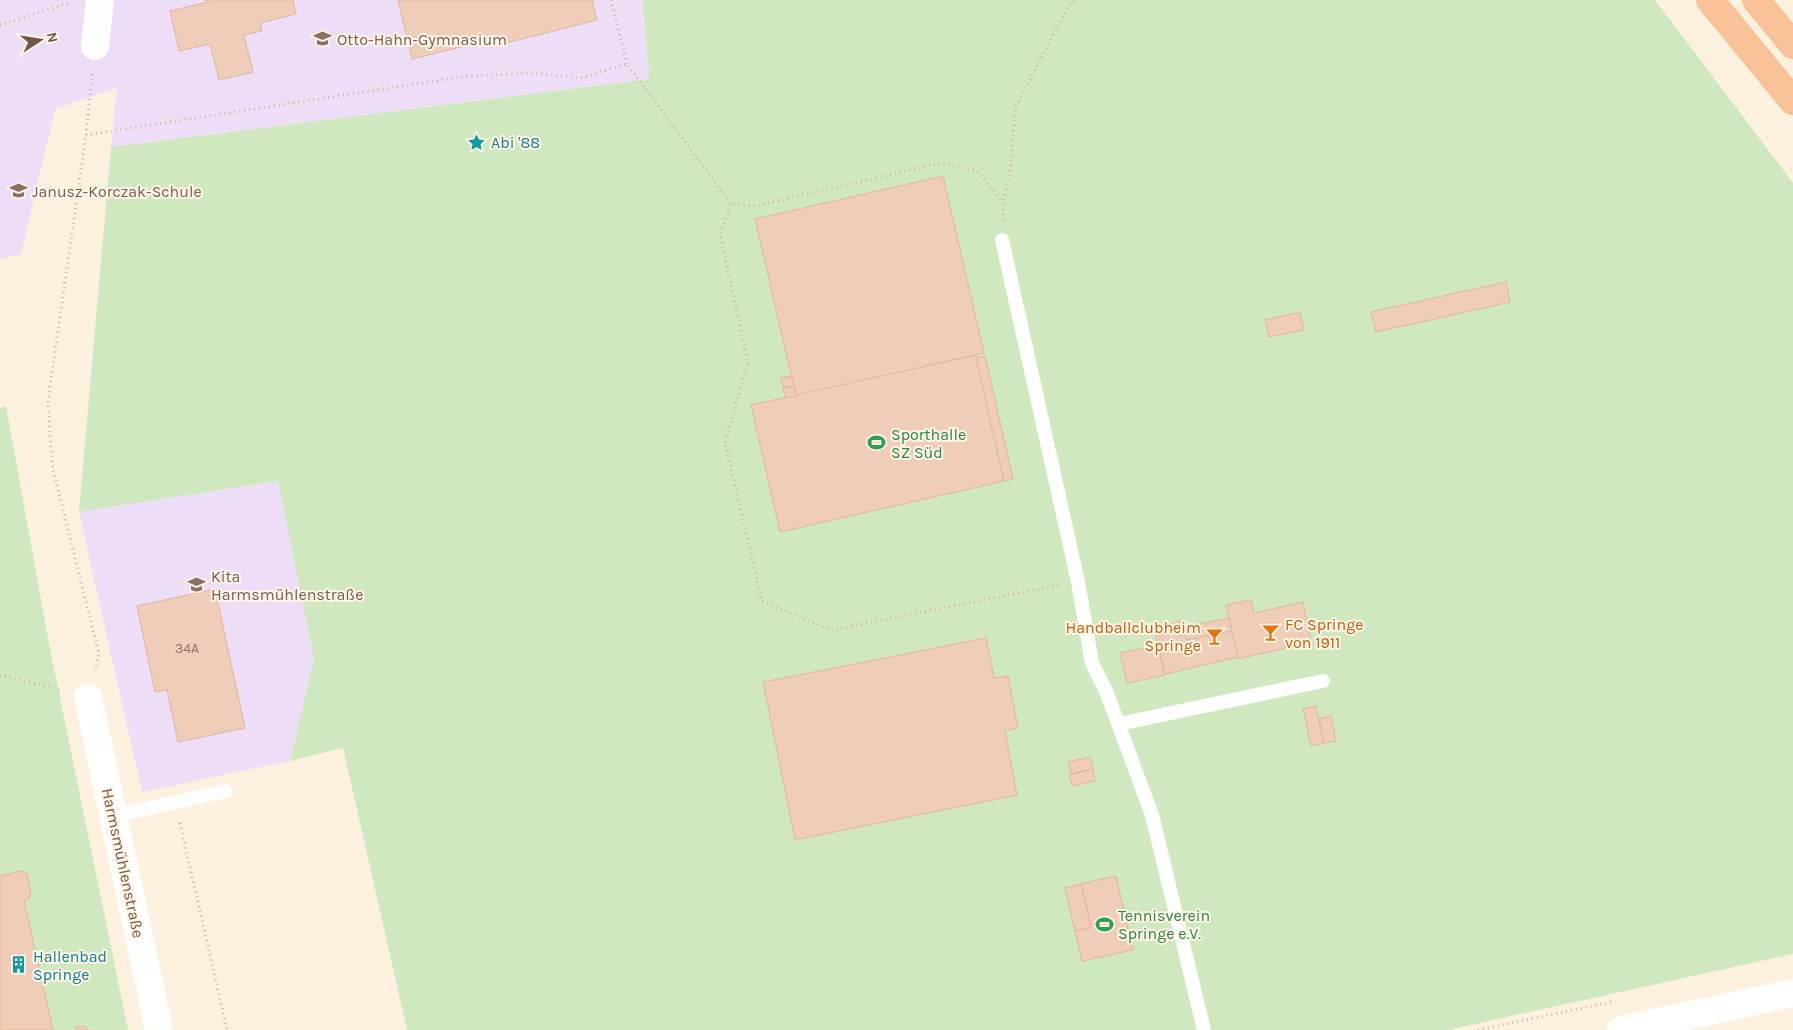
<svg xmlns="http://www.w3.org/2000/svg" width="1793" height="1030" font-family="Karla,sans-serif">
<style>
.education{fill:#edddf7}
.green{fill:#d0e8bf}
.building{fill:#f0cdb8;stroke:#e3b498}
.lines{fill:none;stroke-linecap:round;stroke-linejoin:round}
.path{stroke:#d5b19b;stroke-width:3;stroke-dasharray:1 4;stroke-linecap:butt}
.service{stroke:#fff;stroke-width:14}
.minor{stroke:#fff;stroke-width:28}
.tertiary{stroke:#fff;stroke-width:28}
.trunk{stroke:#f8c197;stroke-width:28}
.labels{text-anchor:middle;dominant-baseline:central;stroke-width:4;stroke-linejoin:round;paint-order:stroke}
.number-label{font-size:14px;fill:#917464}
.education-label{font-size:16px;fill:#785e54;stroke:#fff4e5;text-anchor:start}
.culture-label{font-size:16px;fill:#0d838f;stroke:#fff4e5;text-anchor:start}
.leisure-label{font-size:16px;fill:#27864d;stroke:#fff4e5;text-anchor:start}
.food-label{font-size:16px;fill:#c56008;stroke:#fff4e5;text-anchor:start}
.street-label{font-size:16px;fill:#715648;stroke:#fff4e5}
</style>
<rect width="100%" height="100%" fill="#fcf0df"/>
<g class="education">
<path d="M0 0H643L649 79 111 147 117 88 55 109 21 254 0 259Z"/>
<path d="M278 481 314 659 290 761 142 792 79 512Z"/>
</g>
<g class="green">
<path d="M643 0H1655L1793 183V954L1448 1030H407L343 748 290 761 314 659 278 481 79 512 111 147 649 79Z"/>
<path d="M6 406 49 644 128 1030H0V408Z"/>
</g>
<g class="building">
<path d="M216 0H293L296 14 260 23 262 31 244 35 253 72 219 80 210 44 179 51 170 11Z"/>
<path d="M398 0H592L597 20 490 47 489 40 412 59Z"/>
<path d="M943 176 984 353 796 396 755 219Z"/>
<path d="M1506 282 1510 302 1376 332 1371 312Z"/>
<path d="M1300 312 1304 330 1269 337 1265 320Z"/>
<path d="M976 355 1004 481 780 532 751 405Z"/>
<path d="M985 356 1013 479 1004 481 976 358Z"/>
<path d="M791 376 794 386 783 388 781 378Z"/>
<path d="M794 386 796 396 785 398 783 388Z"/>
<path d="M215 589 245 728 178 742 167 690 155 692 137 606Z"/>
<path d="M1251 600 1254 613 1303 602 1311 642 1238 659 1226 605Z"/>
<path d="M1229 618 1232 631 1186 640 1183 627Z"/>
<path d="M1182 621 1186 640 1232 631 1238 657 1165 674 1154 627Z"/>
<path d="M986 638 994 678 1008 676 1018 728 1005 731 1017 795 795 840 763 682Z"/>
<path d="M1158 645 1165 675 1127 683 1120 653Z"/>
<path d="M1316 706 1324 743 1311 746 1303 709Z"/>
<path d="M1331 716 1336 741 1324 743 1319 719Z"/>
<path d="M1090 757 1093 769 1071 774 1068 762Z"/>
<path d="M1093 769 1095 781 1072 786 1069 775Z"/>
<path d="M22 871 27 874 31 895 28 900H24L53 1030H0V876Z"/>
<path d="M1116 876 1133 950 1082 961 1075 931 1091 927 1081 884Z"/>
<path d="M1081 884 1091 927 1075 931 1065 888Z"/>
<path d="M84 1026 89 1030H75L76 1027Z"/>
</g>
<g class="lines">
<g class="path">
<path d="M207 0V2"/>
<path d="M611 0 627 64"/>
<path d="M0 25 71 2"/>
<path d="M92 74 86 135 48 401 52 465 99 654 95 670"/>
<path d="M86 135 467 76 532 73 580 78 627 64 731 204 756 206 940 163 977 171 1003 202"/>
<path d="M731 204 720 234 748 363 725 443 762 601 831 630 1059 585"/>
<path d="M1003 220V202L1010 173 1015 108 1069 5 1077 0"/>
<path d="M0 677 5 676 62 690"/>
<path d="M180 823 227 1030"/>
<path d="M1478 1030 1611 1002"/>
</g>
<g class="service">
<path d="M1002 240 1078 582 1092 663 1106 691 1152 815 1204 1030"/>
<path d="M1119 724 1323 681"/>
<path d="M113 816 226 791"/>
</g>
<g class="minor">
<path d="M95 46 100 0"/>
<path d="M88 697 159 1030"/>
</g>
<path class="tertiary" d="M1621 1030 1793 993"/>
<g class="trunk">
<path d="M1710 0 1793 101"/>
<path d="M1756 0 1793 45"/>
</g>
</g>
<defs>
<symbol id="school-bare" viewBox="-9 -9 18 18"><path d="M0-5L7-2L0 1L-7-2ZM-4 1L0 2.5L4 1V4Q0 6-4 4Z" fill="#8d6e63" stroke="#fff4e5" stroke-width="2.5" paint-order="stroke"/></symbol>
<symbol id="sight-bare" viewBox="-9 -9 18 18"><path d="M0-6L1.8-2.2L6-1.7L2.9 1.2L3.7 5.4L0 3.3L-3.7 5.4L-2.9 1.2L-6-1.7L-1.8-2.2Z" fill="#0f9aa8" stroke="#fff4e5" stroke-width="2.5" paint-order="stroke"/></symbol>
<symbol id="stadium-bare" viewBox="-9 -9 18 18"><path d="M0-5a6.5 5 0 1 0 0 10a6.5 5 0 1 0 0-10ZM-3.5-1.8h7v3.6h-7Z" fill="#2e9e5b" stroke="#fff4e5" stroke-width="2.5" paint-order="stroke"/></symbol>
<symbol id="bar-bare" viewBox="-9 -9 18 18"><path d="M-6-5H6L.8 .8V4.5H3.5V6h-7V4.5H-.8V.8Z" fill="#e8710a" stroke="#fff4e5" stroke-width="2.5" paint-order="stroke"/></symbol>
<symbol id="building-bare" viewBox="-9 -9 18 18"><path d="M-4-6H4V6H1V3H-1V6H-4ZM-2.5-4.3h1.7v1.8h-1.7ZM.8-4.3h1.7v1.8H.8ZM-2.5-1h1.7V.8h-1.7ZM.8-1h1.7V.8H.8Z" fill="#0f9aa8" stroke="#fff4e5" stroke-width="2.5" paint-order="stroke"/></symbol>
</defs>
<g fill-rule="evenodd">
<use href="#school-bare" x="310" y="26" width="25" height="25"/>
<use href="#sight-bare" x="464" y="130" width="25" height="25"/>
<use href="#school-bare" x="6" y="178" width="25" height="25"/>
<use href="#stadium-bare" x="864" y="430" width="25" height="25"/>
<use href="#school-bare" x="184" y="572" width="25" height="25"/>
<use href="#bar-bare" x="1258" y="620" width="25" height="25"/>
<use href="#bar-bare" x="1202" y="624" width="25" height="25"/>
<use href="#stadium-bare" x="1092" y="912" width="25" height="25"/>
<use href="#building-bare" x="6" y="952" width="25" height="25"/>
</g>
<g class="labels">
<g class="number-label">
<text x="187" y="648">34A</text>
</g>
<g class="education-label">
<text x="337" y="39">Otto-Hahn-Gymnasium</text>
<text x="32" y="191">Janusz-Korczak-Schule</text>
<text x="211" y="576">Kita<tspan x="211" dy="18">Harmsmühlenstraße</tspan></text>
</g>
<g class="culture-label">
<text x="491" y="142">Abi '88</text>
<text x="33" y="956">Hallenbad<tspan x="33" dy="18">Springe</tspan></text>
</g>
<g class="leisure-label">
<text x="891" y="434">Sporthalle<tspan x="891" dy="18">SZ Süd</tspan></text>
<text x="1118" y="915">Tennisverein<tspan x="1118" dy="18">Springe e.V.</tspan></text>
</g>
<g class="food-label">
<text x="1285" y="624">FC Springe<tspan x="1285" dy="18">von 1911</tspan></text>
<text x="1201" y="627" text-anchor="end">Handballclubheim<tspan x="1201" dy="18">Springe</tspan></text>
</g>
<g class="street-label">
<text transform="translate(123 863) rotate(78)">Harmsmühlenstraße</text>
</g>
</g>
<g transform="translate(40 40) rotate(78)" stroke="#fff4e5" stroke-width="4" paint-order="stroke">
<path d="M0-4L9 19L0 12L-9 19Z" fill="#715648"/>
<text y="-8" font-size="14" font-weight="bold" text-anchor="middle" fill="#715648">N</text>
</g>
</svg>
